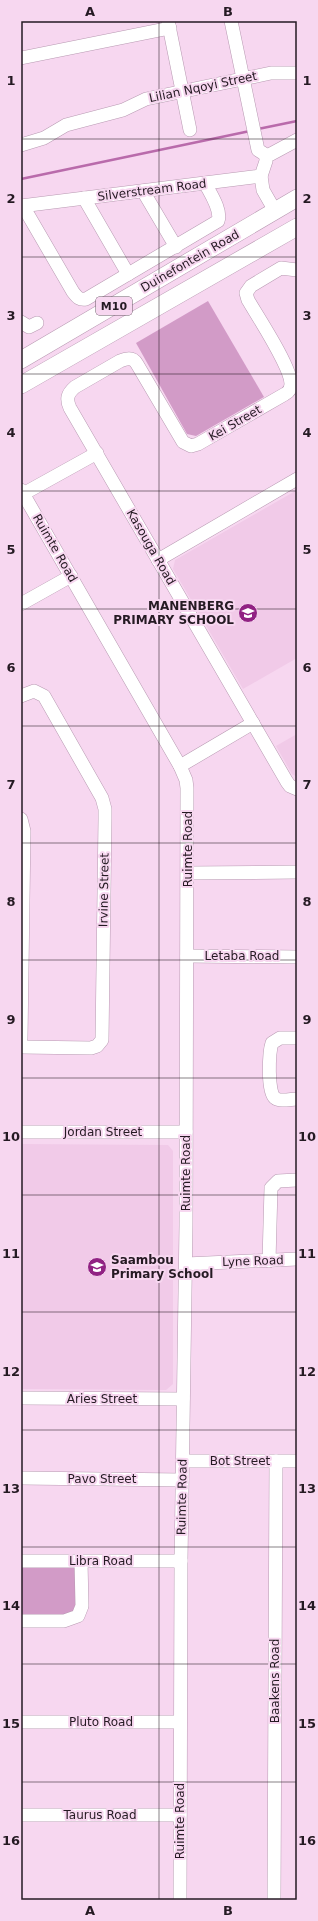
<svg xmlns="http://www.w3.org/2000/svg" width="318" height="1921" font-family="'DejaVu Sans',sans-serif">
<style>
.built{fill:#f1cae8}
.green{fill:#d29bc7}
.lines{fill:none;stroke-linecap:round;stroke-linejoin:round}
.stream{stroke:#b96bab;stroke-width:2.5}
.minor-casing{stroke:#b89ab2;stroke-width:14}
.major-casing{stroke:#b89ab2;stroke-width:18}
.minor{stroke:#fff;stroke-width:13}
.major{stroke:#fff;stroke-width:17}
.grid{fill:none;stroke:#251a23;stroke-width:1;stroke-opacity:0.55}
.labels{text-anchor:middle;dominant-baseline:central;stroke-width:4;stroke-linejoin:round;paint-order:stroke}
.shield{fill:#f7d7f0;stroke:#645360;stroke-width:1}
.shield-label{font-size:11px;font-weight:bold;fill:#251a23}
.street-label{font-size:12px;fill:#251a23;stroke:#f7d7f0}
.poi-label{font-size:12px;font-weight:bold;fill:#251a23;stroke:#f7d7f0;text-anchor:end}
.neatline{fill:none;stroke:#251a23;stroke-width:1.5}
.grid-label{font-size:13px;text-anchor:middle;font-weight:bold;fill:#251a23}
</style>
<rect width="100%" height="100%" fill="#f7d7f0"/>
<g class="built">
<path d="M297 490V658L243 689 173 569 175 560Z"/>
<path d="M297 734V777L292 774 276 746Z"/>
<path d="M21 1144 168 1145 173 1151V1384L166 1390 21 1389Z"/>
</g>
<g class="green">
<path d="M208 301 264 397 196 436 187 434 136 343Z"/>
<path d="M21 1567H73L76 1570V1611L65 1616H21Z"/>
</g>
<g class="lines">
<g class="stream">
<path d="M258 129 297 121"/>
<path d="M21 179 250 131"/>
</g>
<defs>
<g id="minor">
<path d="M168 21 190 130"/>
<path d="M231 21 258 150 266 155 271 154 297 140"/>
<path d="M21 58 170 28"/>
<path d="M21 145 44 138 66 125 123 110 146 99 271 73H297"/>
<path d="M261 176 263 190 275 211"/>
<path d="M143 191 176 247"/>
<path d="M84 198 128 274"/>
<path d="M21 206 261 176 266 161V155"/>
<path d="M23 206 73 292C77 297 79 300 86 299L218 221C222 210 210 193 205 183"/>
<path d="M297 270 281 268 251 286 246 293 248 300C258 317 291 367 291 384 291 388 289 392 285 394L198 444 191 446 183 442 137 364C133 357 127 358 120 361L75 387C67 394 66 399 70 408L287 782 290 786 297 789"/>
<path d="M21 322 29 327 37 323"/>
<path d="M21 490 180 766 186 780 187 788 186 1225 181 1561 180 1900"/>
<path d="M23 494 97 453"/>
<path d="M158 560 297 479"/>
<path d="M21 604 71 576"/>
<path d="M21 696 34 691 44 696 102 798 105 809V819L102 1040 97 1046 91 1048 21 1047"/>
<path d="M180 766 253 723"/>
<path d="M21 819 24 831 21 1039"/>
<path d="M188 873 297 872"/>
<path d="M187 956 297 957"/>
<path d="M297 1038H280L272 1043C269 1052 267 1092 275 1098 280 1102 291 1099 297 1099"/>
<path d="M21 1132H186"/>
<path d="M269 1261 271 1188 278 1181 297 1180"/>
<path d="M186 1264 297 1259"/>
<path d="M21 1398 183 1399"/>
<path d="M183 1461H297"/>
<path d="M21 1478 182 1480"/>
<path d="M21 1561H181"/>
<path d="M21 1621H64L78 1616 82 1606 81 1561"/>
<path d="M21 1722H180"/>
<path d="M21 1815H180"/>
<path d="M274 1900 276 1461"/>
</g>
<g id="major">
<path d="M21 360 297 198"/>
<path d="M21 385 297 227"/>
</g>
</defs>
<use href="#minor" class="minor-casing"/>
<use href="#major" class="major-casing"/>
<use href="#minor" class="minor"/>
<use href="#major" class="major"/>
</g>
<path class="grid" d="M159 21V1900M21 139H297M21 257H297M21 374H297M21 491H297M21 609H297M21 726H297M21 843H297M21 960H297M21 1078H297M21 1195H297M21 1312H297M21 1430H297M21 1547H297M21 1664H297M21 1782H297"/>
<defs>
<symbol id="school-disc" viewBox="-11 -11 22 22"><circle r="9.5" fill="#912283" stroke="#f7d7f0"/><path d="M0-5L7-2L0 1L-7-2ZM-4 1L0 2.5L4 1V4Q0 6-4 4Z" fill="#fff"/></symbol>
</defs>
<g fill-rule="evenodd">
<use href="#school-disc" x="237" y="602" width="22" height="22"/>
<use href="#school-disc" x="86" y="1256" width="22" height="22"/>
</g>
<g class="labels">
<rect class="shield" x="96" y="297" width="36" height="18" rx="3"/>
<g class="shield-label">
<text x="114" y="306">M10</text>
</g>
<g class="street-label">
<text transform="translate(203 87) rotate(-12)">Lilian Nqoyi Street</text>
<text transform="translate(152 190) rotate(-7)">Silverstream Road</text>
<text transform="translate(190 261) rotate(-30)">Duinefontein Road</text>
<text transform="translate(235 423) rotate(-30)">Kei Street</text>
<text transform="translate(151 547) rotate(60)">Kasouga Road</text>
<text transform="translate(55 548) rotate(60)">Ruimte Road</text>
<text transform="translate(188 849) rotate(-90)">Ruimte Road</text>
<text transform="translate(104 890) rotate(-89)">Irvine Street</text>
<text x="242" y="956">Letaba Road</text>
<text x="103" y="1132">Jordan Street</text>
<text transform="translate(186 1173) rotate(-90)">Ruimte Road</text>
<text transform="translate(253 1261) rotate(-2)">Lyne Road</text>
<text x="102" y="1399">Aries Street</text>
<text x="240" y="1461">Bot Street</text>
<text x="102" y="1479">Pavo Street</text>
<text transform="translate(182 1497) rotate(-89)">Ruimte Road</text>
<text x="101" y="1561">Libra Road</text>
<text transform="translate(275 1681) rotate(-90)">Baakens Road</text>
<text x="101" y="1722">Pluto Road</text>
<text x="100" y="1815">Taurus Road</text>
<text transform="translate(180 1821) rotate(-90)">Ruimte Road</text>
</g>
<g class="poi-label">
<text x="234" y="606">MANENBERG<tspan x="234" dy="14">PRIMARY SCHOOL</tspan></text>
<text x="111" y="1260" text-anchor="start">Saambou<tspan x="111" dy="14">Primary School</tspan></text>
</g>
</g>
<rect width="318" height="1921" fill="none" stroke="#f7d7f0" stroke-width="44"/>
<rect x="22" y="22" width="274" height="1877" class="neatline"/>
<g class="grid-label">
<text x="90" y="16">A</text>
<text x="228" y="16">B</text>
<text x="11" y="85">1</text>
<text x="307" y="85">1</text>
<text x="11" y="203">2</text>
<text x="307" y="203">2</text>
<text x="11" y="320">3</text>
<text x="307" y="320">3</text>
<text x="11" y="437">4</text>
<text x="307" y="437">4</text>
<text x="11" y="554">5</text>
<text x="307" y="554">5</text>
<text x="11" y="672">6</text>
<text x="307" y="672">6</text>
<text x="11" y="789">7</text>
<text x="307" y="789">7</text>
<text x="11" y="906">8</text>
<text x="307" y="906">8</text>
<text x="11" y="1024">9</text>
<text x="307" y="1024">9</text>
<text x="11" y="1141">10</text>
<text x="307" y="1141">10</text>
<text x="11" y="1258">11</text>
<text x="307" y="1258">11</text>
<text x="11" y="1376">12</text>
<text x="307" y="1376">12</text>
<text x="11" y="1493">13</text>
<text x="307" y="1493">13</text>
<text x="11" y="1610">14</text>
<text x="307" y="1610">14</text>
<text x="11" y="1728">15</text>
<text x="307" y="1728">15</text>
<text x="11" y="1845">16</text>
<text x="307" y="1845">16</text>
<text x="90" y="1915">A</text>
<text x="228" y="1915">B</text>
</g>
</svg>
